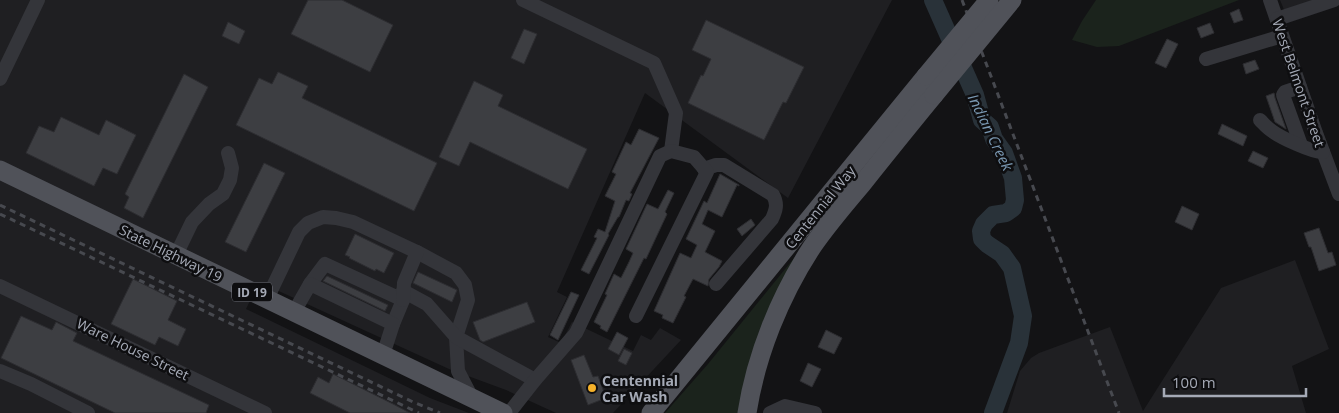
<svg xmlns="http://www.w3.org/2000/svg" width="1339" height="413" font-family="'Open Sans',sans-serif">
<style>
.built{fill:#1f1f22}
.green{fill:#1b231c}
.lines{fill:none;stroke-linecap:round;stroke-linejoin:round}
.river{stroke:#293239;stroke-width:18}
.building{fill:#3d3e42;stroke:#2d2d31}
.minor{stroke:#34353a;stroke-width:14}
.major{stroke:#505259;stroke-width:19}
.rail{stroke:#47494f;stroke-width:3;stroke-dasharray:6 5;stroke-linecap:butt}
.major-bridge{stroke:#505259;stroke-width:19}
.poi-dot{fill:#f6b22a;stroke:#0e0e10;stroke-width:2}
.labels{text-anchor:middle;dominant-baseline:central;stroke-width:5;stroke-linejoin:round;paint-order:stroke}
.shield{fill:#0e0e10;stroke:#787b84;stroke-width:1}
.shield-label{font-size:12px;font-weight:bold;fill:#a5aab6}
.street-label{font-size:14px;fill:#a5aab6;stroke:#0e0e10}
.poi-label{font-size:14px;font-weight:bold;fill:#a5aab6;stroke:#0e0e10;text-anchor:start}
.water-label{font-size:15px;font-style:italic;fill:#7a98b2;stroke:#0e0e10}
</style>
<rect width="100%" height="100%" fill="#131315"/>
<g class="built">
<path d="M0 0H892L788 198 645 93 557 292 567 297 548 337 561 343 572 322 633 351 641 335 651 340 660 328 681 340 613 413H556L506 390 449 369 259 282 246 309 430 398 469 413H0Z"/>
<path d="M1280 0H1317L1285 12Z"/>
<path d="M1295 260 1329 349 1292 366 1306 413H1007L1020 371 1031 358 1039 353 1110 327 1143 411 1221 288Z"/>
</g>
<g class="green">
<path d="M1096 0H1239L1119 46 1097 47 1072 40 1082 21Z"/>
<path d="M803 247 739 413H665L708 364Z"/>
</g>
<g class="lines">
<path class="river" d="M933 0 975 95 982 120 990 127 994 139 1004 153 1013 178 1015 200 1013 208 1006 213 993 215 984 224 981 231 982 239 987 244 1002 254 1012 268 1023 316 1019 343 993 413"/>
</g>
<g class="building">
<path d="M308 0H342L393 25 370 72 291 34Z"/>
<path d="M1239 9 1243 20 1234 23 1230 13Z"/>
<path d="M706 20 804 67 786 103 783 102 764 140 688 103 701 75 703 76 711 59 692 50Z"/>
<path d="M228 22 245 31 239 44 222 36Z"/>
<path d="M1210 23 1214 33 1201 38 1197 28Z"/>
<path d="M524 29 537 34 524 64 511 58Z"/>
<path d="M1167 39 1178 44 1166 68 1155 63Z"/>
<path d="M1255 60 1259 69 1246 74 1243 64Z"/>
<path d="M278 72 308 86 302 98 437 163 414 211 236 125 259 78 272 84Z"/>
<path d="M184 74 208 87 143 218 124 208 129 197 125 194Z"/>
<path d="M474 81 503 95 498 106 587 149 568 189 470 142 459 166 439 157Z"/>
<path d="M1274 93 1275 98 1286 129 1275 122 1266 96Z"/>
<path d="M61 117 99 135 106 120 136 135 117 174 103 168 94 186 26 153 39 126 54 132Z"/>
<path d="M1222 124 1247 136 1243 146 1218 134Z"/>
<path d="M639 129 659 138 630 193 632 194 629 201 626 200 619 217H618L608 234 609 235 589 274 581 270 597 238 594 237 598 229 605 232 615 201 605 196 616 174 612 172 626 142 631 145Z"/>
<path d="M1253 151 1268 158 1263 168 1248 161Z"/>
<path d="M264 163 285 173 246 252 225 242Z"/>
<path d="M720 174 739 185V186L737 185 722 217 708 210 702 224 715 231 705 252 722 261 719 267 709 279 708 286 693 279 684 296 686 297 673 323 662 318 663 315 654 311 680 253 691 258 697 245 686 239 704 201 707 203Z"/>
<path d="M668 190 674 193 665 212 667 214 646 259 644 258 607 332 600 328 601 326 594 322 607 295 605 294 614 274 621 278 629 262 633 253 626 249 647 204 658 209Z"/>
<path d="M1182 206 1199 214 1192 230 1175 222Z"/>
<path d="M751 219 755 225 742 236 737 229Z"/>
<path d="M1319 228 1328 253 1332 252 1336 265 1319 271 1311 247H1309L1304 233Z"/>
<path d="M355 234 394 253 384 273 376 269 375 271 349 258 350 257 345 255Z"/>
<path d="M418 272 457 290 452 302 413 283Z"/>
<path d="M327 276 388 305 385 311 323 281Z"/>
<path d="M133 279 177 301 168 320 186 329 178 346 159 337 155 345 111 324Z"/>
<path d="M571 292 579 295 558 340 550 335Z"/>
<path d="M527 302 535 322 483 342 480 340 473 322Z"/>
<path d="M21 316 52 330 56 322 77 333 73 341 209 405 206 413H115L1 358Z"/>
<path d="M826 330 842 338 834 354 818 347Z"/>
<path d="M617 332 628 338 619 355 608 349Z"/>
<path d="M624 349 632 353 626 365 618 361Z"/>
<path d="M584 355 593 377 598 376 606 398 588 405 571 360Z"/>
<path d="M808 363 821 369 812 387 800 381Z"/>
<path d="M333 374 395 405 410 413H350L310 393 318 377 329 383Z"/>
</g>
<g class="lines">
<g class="minor">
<path d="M523 0 654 63 676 113 671 151"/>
<path d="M1270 0 1316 133 1339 194"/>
<path d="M1277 19 1334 0"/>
<path d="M1206 59 1282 36"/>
<path d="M0 79 38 0"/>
<path d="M1300 87 1285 92 1283 95 1301 145"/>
<path d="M1260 120C1264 124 1267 128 1272 131 1280 137 1313 153 1323 152"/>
<path d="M704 169 716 165H724L773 195C778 204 776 210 772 219L716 284"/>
<path d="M417 252 456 273 465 285 468 300 456 337 458 371 472 398"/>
<path d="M176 255 192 222 209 204 223 194 230 180 232 168 228 153"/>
<path d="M310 284 325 264 403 300 393 324"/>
<path d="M0 286 265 413"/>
<path d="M403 291 427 304 456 337 535 380"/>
<path d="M267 299 299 232 308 223 323 217 336 218 353 222 417 252 404 283 403 300"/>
<path d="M294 312 310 284 393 324 383 355"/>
<path d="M0 371 31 384 88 413"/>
<path d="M509 413 535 380 576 333 660 156 671 151 694 157 707 172 636 316"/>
<path d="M770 413 785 406 815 413"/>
</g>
<g class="major">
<path d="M0 170 503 413"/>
<path d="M651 413 926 76"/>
<path d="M747 413C756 355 780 296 812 247 827 225 845 204 862 184 886 154 910 124 934 95"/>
</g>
<g class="rail">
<path d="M962 0 1119 413"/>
<path d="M0 205 413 402 440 413"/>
<path d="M0 214 419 413"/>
</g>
<g class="major-bridge">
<path d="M926 76 989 0"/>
<path d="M934 95 1012 0"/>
</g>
</g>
<circle class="poi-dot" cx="592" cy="388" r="5"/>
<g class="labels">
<rect class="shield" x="232" y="282.5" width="40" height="19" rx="4"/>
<g class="shield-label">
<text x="252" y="292">ID 19</text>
</g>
<g class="street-label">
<text transform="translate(1299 83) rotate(71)">West Belmont Street</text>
<text transform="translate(820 207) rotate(-51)">Centennial Way</text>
<text transform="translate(171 253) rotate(26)">State Highway 19</text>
<text transform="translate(133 349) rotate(26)">Ware House Street</text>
</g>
<g class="poi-label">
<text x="602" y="380">Centennial<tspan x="602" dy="16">Car Wash</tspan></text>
</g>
<g class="water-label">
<text transform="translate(991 132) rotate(64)">Indian Creek</text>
</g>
</g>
<path d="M1164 388v8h142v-8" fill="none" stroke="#a5aab6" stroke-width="2.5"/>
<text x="1172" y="388" font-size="15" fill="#a5aab6" stroke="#0e0e10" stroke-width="4" paint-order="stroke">100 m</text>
</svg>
